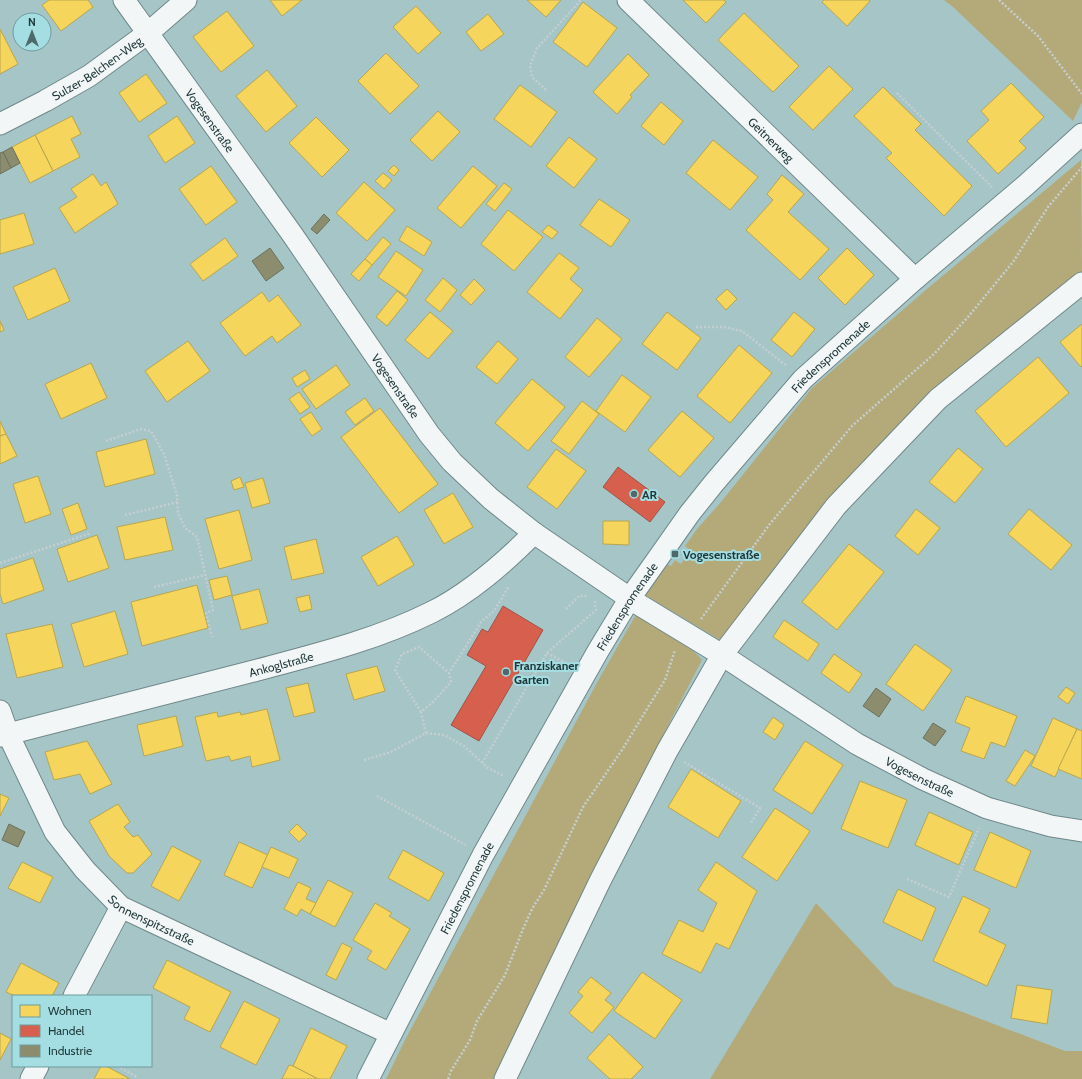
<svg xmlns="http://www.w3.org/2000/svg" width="1082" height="1079" font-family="Cabin,sans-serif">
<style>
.green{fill:#b4aa79}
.homes{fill:#f6d55c;stroke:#b6a651}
.shops{fill:#d6604d;stroke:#9f5447}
.industry{fill:#8c8c6e;stroke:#6b725e}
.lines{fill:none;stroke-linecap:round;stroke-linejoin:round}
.minor-casing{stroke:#70888a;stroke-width:23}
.path{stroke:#c5ced0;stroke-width:2.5;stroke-dasharray:2 2;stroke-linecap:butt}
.minor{stroke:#f2f6f7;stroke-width:21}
.poi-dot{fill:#4e696a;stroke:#a4dee2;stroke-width:1.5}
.labels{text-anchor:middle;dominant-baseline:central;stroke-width:4;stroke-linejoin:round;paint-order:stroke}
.street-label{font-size:12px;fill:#1f3738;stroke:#a4dee2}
.poi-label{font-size:12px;font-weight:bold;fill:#1f3738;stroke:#a4dee2;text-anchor:start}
</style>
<rect width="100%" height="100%" fill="#a6c5c7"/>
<g class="green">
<path d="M944 0H1082V102L1073 121 953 7Z"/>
<path d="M1081 160 1082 272 932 392 830 502 720 640 645 595 667 564 671 566 675 560 681 564 690 550 685 546 697 529 721 502 812 388 927 289Z"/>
<path d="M638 611 685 642 702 660C629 798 563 938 496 1079H386L405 1040 599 679Z"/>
<path d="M816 903 894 986 1065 1051H1082V1079H710Z"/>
</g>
<g class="homes">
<path d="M49 0H88L93 7 61 31 42 5Z"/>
<path d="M270 0H302L282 16Z"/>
<path d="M527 0H561L546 17Z"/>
<path d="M683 0H724L726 2 706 23Z"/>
<path d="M824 0H869L870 1 847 26 822 2Z"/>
<path d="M583 2 617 28 587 67 553 42Z"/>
<path d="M416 6 441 33 418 54 393 27Z"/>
<path d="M227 11 254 46 221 72 193 37Z"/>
<path d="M744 13 799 66 773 92 718 40Z"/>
<path d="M488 14 504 34 481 51 466 32Z"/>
<path d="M0 29 18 64 0 74Z"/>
<path d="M386 53 419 86 390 114 358 81Z"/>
<path d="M628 54 649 75 630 95 632 97 617 114 593 92Z"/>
<path d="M829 66 853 89 813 130 789 107Z"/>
<path d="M267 70 297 106 266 132 236 96Z"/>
<path d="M146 74 167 103 139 122 119 93Z"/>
<path d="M1011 83 1044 117 1019 141 1026 148 998 174 967 141 989 120 981 111Z"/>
<path d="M520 85 557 112 531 147 494 119Z"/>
<path d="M883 87 921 124 915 130 972 186 944 216 886 158 892 153 854 116Z"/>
<path d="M661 102 683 121 664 145 641 126Z"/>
<path d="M438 111 460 132 432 161 410 140Z"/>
<path d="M72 116 81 134 71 139 80 157 53 171 35 135Z"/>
<path d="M177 116 195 143 165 163 148 136Z"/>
<path d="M316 117 349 150 322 177 289 143Z"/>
<path d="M35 135 53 171 30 183 12 147Z"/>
<path d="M569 137 597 159 574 188 546 166Z"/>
<path d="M713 140 758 177 730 210 686 173Z"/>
<path d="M394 165 399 170 394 176 388 171Z"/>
<path d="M211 166 237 202 206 225 179 189Z"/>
<path d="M473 166 497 186 461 228 437 208Z"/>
<path d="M383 173 392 180 384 189 375 181Z"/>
<path d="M93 174 101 186 106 182 118 204 75 233 59 208 77 197 71 189Z"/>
<path d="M782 175 804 194 788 212 829 249 800 280 746 230 773 200 767 194Z"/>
<path d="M364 182 395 210 367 241 336 213Z"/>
<path d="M504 183 512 189 495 211 486 204Z"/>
<path d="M599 199 630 220 611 247 580 225Z"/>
<path d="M508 210 543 237 514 271 481 244Z"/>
<path d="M24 213 34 244 0 254V220Z"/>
<path d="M548 225 558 232 552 239 542 232Z"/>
<path d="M407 226 432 242 424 256 399 240Z"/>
<path d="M383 237 391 244 372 265 365 259Z"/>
<path d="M225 238 238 256 203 281 190 264Z"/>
<path d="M847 248 874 275 845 305 818 278Z"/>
<path d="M396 251 423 270 406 296 378 277Z"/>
<path d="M559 253 579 268 570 279 583 290 560 319 527 292Z"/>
<path d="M365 259 372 265 359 281 351 274Z"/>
<path d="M55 268 70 301 28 320 13 287Z"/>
<path d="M443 278 457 290 440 312 425 300Z"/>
<path d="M474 279 485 290 471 305 460 295Z"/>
<path d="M727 289 737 299 726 310 716 299Z"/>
<path d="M397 291 408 300 387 326 376 317Z"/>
<path d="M262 292 269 302 278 295 301 325 277 343 272 336 245 356 220 323Z"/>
<path d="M430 312 453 331 428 359 405 340Z"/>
<path d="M667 312 701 338 677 370 642 344Z"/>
<path d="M794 312 815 329 792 357 771 340Z"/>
<path d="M597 318 622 339 589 377 565 357Z"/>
<path d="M0 321 4 330 0 332Z"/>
<path d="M1082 324V366L1081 367 1060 342Z"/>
<path d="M188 341 210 371 167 402 145 371Z"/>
<path d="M498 341 518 359 497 384 476 367Z"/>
<path d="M739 345 772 373 730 423 697 396Z"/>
<path d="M1038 357 1069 393 1006 447 975 411Z"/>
<path d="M91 363 107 398 61 419 45 384Z"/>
<path d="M336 365 350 385 316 409 302 389Z"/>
<path d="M305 370 310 379 297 387 292 378Z"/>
<path d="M622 375 651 397 625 432 596 411Z"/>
<path d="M532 379 565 407 528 451 495 423Z"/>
<path d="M299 392 310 407 300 414 289 399Z"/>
<path d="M365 398 374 411 355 425 345 412Z"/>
<path d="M582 401 599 414 569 454 551 441Z"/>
<path d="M380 408 438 484 399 513 341 437Z"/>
<path d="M682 411 714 438 680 477 648 450Z"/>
<path d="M311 412 322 429 312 436 300 419Z"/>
<path d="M0 421 6 434 0 436Z"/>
<path d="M6 434 17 456 0 464V436Z"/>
<path d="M146 439 155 474 105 487 96 452Z"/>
<path d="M958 448 983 469 955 503 929 482Z"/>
<path d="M556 449 586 471 557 509 527 487Z"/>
<path d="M38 476 51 514 25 523 13 484Z"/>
<path d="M240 477 244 487 234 490 231 481Z"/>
<path d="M263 478 270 503 252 508 245 483Z"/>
<path d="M453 493 473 527 444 544 424 510Z"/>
<path d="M78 503 87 529 71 535 62 509Z"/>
<path d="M916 509 940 528 918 555 895 536Z"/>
<path d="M1029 509 1072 545 1051 570 1008 534Z"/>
<path d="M239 510 252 560 219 569 205 519Z"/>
<path d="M165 517 173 550 125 560 117 527Z"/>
<path d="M603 521H629V545L603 544Z"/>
<path d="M97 535 109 568 68 582 57 549Z"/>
<path d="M397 536 414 565 378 586 361 557Z"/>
<path d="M316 539 324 573 292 580 284 547Z"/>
<path d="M849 544 884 572 837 630 802 602Z"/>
<path d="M33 558 44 590 3 604 0 594V569Z"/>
<path d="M227 576 232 595 214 600 209 580Z"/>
<path d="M197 585 208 628 142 646 131 602Z"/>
<path d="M259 589 268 623 241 630 232 596Z"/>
<path d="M309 595 312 609 300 612 296 598Z"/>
<path d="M115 611 128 654 84 667 71 624Z"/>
<path d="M784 620 819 644 808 661 773 637Z"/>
<path d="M52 624 63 667 17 678 6 634Z"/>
<path d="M915 644 952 670 923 711 886 684Z"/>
<path d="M834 654 862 674 849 693 821 673Z"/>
<path d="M377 666 385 691 354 700 346 674Z"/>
<path d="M308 683 315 712 294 717 286 688Z"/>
<path d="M1066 687 1075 693 1068 704 1058 697Z"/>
<path d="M966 696 1017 716 1005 747 991 742 984 759 961 751 970 728 955 722Z"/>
<path d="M267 709 280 760 252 767 250 756 231 761 229 756 206 761 195 717 217 712 218 717 240 712 241 715Z"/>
<path d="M176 716 183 746 144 756 137 725Z"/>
<path d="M773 717 784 725 775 740 763 732Z"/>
<path d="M1053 718 1077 729 1055 777 1031 766Z"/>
<path d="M1077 729 1082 731V779L1058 769Z"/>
<path d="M87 741 112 784 90 794 80 774 54 780 45 752Z"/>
<path d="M805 741 843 765 812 814 773 790Z"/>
<path d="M1025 750 1035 756 1015 786 1006 781Z"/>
<path d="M691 769 741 801 718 838 668 807Z"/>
<path d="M860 781 907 800 888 848 841 829Z"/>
<path d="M0 794 9 798 0 816Z"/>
<path d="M118 804 130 822 124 827 133 837 138 835 152 854 133 873H127L109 856 89 821Z"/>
<path d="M775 808 810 831 777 881 742 857Z"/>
<path d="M929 812 973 832 959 865 915 845Z"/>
<path d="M297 824 307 834 299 842 289 832Z"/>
<path d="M990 832 1031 851 1016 888 974 870Z"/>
<path d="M239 842 268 855 252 888 224 875Z"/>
<path d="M172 846 201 861 179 901 151 886Z"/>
<path d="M271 847 298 859 289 878 262 867Z"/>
<path d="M403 850 444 873 429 901 388 878Z"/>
<path d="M22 862 53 877 40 903 8 888Z"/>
<path d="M716 862 757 891 729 949 716 943 701 973 662 954 679 920 703 932 717 903 698 890Z"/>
<path d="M328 880 353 893 335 927 310 914Z"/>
<path d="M298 882 311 888 306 899 316 903 310 914 301 909 297 916 284 909Z"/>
<path d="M898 889 936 908 922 941 883 922Z"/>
<path d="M963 896 990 909 979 932 1006 945 987 986 933 961Z"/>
<path d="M375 903 392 913 389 916 410 929 386 970 367 959 372 951 353 940Z"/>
<path d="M342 943 352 948 336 980 326 975Z"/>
<path d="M167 960 231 992 210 1032 184 1019 190 1007 153 988Z"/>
<path d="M21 963 59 983 52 996H15L6 992Z"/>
<path d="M642 972 682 1000 655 1039 614 1011Z"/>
<path d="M591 977 611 993 605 1000 614 1007 592 1033 569 1013 583 996 578 992Z"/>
<path d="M1017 985 1052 990 1047 1024 1011 1018Z"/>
<path d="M244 1001 280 1019 256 1065 220 1047Z"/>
<path d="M311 1028 347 1046 330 1079H318L293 1066Z"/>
<path d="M0 1033 11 1039 0 1060Z"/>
<path d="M609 1034 643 1067 631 1079H610L587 1058Z"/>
<path d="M289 1065 293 1066 318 1079H282Z"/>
<path d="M101 1066H106L130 1079H94Z"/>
</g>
<g class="shops">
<path d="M618 467 665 502 650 522 603 487Z"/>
<path d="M503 606 543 630 479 741 451 725 486 666 467 655 482 629 488 632Z"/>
</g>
<g class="industry">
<path d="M12 147 20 163 11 168 3 152Z"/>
<path d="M3 152 11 168 0 174V153Z"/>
<path d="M324 214 330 220 317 234 311 229Z"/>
<path d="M270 248 284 268 266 281 252 261Z"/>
<path d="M876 688 891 699 879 717 863 706Z"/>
<path d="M933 723 946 731 935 746 923 738Z"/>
<path d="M9 824 25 832 18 847 2 840Z"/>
</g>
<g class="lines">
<defs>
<g id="minor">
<path id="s1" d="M124 0 292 234 429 434 452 462 491 499 534 533 638 604 722 655 857 744 923 779 987 808 1051 826 1082 831"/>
<path id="s2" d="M628 0 915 279"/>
<path id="s3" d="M0 124 45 101 89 76 148 33 186 0"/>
<path id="s4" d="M0 711 8 734 55 832 85 870 121 907 391 1034"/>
<path id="s5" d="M0 736C85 714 170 693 254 671 314 655 376 640 432 612 470 593 503 564 534 533"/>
<path d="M74 996 121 907"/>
<path d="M31 1079 38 1066"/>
<path id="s6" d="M368 1079 483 855 598 651 630 598 690 513 714 483 803 379 915 279 1026 185 1082 134"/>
<path d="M505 1079 600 881 667 751 722 655 836 506 938 399 1082 283"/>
</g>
</defs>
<use href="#minor" class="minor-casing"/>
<g class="path">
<path d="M999 0 1038 36 1082 94"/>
<path d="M546 90 532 77 530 66 537 48 581 0"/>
<path d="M897 93 992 187"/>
<path d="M696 327H724L742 331 787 366"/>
<path d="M106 441 141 429 151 431 164 454 177 495 178 513 185 528 197 537 213 610 206 613 212 637"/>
<path d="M125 515 178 502"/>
<path d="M0 563 91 533"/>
<path d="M154 587 205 575"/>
<path d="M566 609 579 596H587"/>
<path d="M701 619 769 525 852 426 934 354 968 317 1013 262 1048 207 1082 167"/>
<path d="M547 653 568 664"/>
<path d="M421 712 395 670 402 654 419 647 449 673"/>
<path d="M426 733 444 735 464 746 488 768 504 776"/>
<path d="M364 760 391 752 426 733 421 712 434 701 451 682 449 673 481 622 494 611 509 586"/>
<path d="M684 762 760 808 751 823"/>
<path d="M482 763 547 653 596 610 595 601"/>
<path d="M377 796 466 845"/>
<path d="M907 879 949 897 979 828"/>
<path d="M117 1066 137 1077"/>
<path d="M448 1079 451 1071 470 1040 477 1021 505 975 523 929 532 909 544 890 583 807 622 750 650 704 665 680 675 650"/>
</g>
<use href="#minor" class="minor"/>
</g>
<g class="poi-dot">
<circle cx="634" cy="494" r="4"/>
<rect x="671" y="550" width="8" height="8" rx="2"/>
<circle cx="506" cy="672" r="4"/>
</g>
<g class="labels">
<g class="street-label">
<text stroke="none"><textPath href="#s3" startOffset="112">Sulzer-Belchen-Weg</textPath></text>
<text stroke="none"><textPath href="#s1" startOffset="148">Vogesenstraße</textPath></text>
<text stroke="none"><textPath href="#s2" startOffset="200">Geitnerweg</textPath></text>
<text stroke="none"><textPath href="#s6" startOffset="863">Friedenspromenade</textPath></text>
<text stroke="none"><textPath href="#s1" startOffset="472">Vogesenstraße</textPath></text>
<text stroke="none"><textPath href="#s6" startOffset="539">Friedenspromenade</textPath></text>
<text stroke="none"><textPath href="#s5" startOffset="290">Ankoglstraße</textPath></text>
<text stroke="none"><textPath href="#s1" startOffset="1132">Vogesenstraße</textPath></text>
<text stroke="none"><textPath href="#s6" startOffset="215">Friedenspromenade</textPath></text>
<text stroke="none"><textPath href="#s4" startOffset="266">Sonnenspitzstraße</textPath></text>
</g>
<g class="poi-label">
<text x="642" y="494">AR</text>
<text x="683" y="554">Vogesenstraße</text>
<text x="514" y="665">Franziskaner<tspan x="514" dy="14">Garten</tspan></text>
</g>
</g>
<rect x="12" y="995" width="140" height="72" fill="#a4dee2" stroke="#6f9b9e"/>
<rect x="20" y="1005" width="20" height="12" fill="#f6d55c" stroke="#6f9b9e"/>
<text x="48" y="1015" font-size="12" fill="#1f3738">Wohnen</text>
<rect x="20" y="1025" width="20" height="12" fill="#d6604d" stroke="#6f9b9e"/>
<text x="48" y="1035" font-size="12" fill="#1f3738">Handel</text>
<rect x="20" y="1045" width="20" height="12" fill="#8c8c6e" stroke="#6f9b9e"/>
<text x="48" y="1055" font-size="12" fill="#1f3738">Industrie</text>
<g transform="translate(32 32)"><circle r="19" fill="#a4dee2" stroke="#6f9b9e"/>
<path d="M0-3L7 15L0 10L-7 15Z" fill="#4e696a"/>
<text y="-6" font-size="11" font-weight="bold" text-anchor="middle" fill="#1f3738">N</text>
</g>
</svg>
